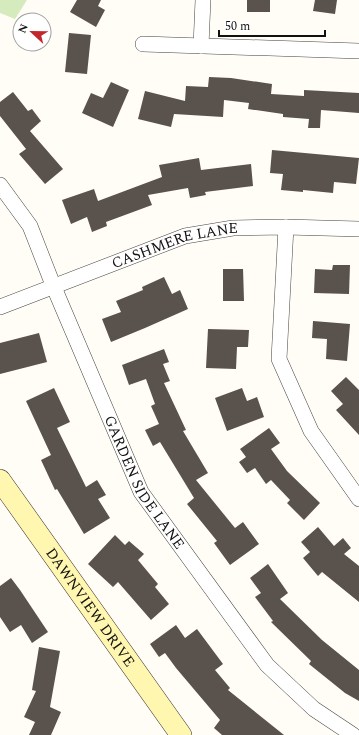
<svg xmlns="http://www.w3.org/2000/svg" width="359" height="735" font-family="Spectral,serif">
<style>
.green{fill:#d5ebbd}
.building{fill:#5a524d}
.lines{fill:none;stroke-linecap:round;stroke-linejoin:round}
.street-casing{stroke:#444;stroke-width:16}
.secondary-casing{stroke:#333;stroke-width:22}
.street{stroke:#fff;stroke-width:15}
.secondary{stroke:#fff6b0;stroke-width:21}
.labels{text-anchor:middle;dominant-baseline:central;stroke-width:4;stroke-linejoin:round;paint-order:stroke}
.street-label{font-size:15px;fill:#111;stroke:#fff}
</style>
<rect width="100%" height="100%" fill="#fffdf5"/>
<path class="green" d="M0 0H27L15 19 0 13Z"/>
<g class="building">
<path d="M77 0H101L98 6 105 10 96 27 70 12Z"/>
<rect x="247" y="0" width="23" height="12"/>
<path d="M315 0H337L335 14 313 11Z"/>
<path d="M69 33 91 35 87 74 65 72Z"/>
<path d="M209 77 231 78 272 84 271 94 304 96V90L359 93V113L321 110 320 128H308L309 119 283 117V114L248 109 249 103 224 100 223 117 174 114 171 127 138 119 145 91 185 101 186 86 208 87Z"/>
<path d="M111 82 129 90 113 127 82 113 91 93 103 98Z"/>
<path d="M13 92 28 111 32 109 41 121 30 131 63 169 45 184 19 154 26 149 0 116V102Z"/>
<path d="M272 150 359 158 356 184 334 182 333 193 303 190V192L281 190 283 174 270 173Z"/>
<path d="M199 158 201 170 251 164 253 186 205 192 206 195 190 198 188 188 148 195 152 205 106 222 107 226 92 232 87 217 71 224 62 200 94 189 98 201 162 177 159 165Z"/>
<path d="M333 265H350L349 294 314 293 315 269 332 270Z"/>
<path d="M223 269H243L244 301H223Z"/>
<path d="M164 277 172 294 180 290 188 309 145 328 111 342 102 319 121 312 116 301 143 290 142 287Z"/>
<path d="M313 321 350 324 347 361 326 359 327 339 312 338Z"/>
<path d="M208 329 249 330 248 347H237L236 369 206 368Z"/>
<path d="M39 333 47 362 0 374V343Z"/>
<path d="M164 349 169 362 163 364 170 381 164 383 186 430 183 431 208 473 196 480 235 528 243 522 259 544 230 565 214 543 217 541 187 504 194 498 160 442 153 446 145 430 159 424 151 406 155 404 146 379 129 385 122 365Z"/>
<path d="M346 377 359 390V435L336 410 343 404 331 391Z"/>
<path d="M54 388 70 422 57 428 86 487 97 480 106 495 98 499 110 518 84 534 57 489 55 490 41 460 51 455 26 401Z"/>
<path d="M242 388 247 401 257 397 264 417 227 431 215 398Z"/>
<path d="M269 428 280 443 271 449 287 471 320 503 304 520 287 503 290 500 271 480 266 484 255 468 247 473 239 462 246 457 240 449Z"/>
<path d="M318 527 334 546 343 538 351 548 344 554 359 566V602L322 572 318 576 303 558 310 552 301 542Z"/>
<path d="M115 535 125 545 129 541 144 554 138 560 158 584 155 587 169 604 151 620 118 582 113 587 88 564Z"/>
<path d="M268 564 288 593 280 599 322 640 359 670V701L345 693 309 664 311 661 271 622 273 621 255 597 261 593 250 578Z"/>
<path d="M11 578 20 590 48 632 32 643 21 625 10 632 0 617V586Z"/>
<path d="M176 625 185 638 197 629 223 664 215 670 230 688 228 690 284 735H222L214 728 220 720 176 668 165 653 159 657 150 644Z"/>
<path d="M39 647 60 651 50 707 61 712 51 735H29L35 722 24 717 36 691 32 690Z"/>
</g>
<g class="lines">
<defs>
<g id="street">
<path d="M143 44 359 51"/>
<path d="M201 46 203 0"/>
<path id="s1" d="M0 185 30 226 53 285 141 492 267 665 314 709 353 735"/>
<path d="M286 227 279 359 311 431 359 499"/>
<path id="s2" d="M0 307 185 236 233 228 286 227 359 229"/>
</g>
<g id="secondary">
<path id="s3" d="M0 480 181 735"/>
</g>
</defs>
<use href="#street" class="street-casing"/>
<use href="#secondary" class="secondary-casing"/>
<use href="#street" class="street"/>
<use href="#secondary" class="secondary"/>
</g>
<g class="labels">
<g class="street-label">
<text stroke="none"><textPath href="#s2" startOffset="186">CASHMERE LANE</textPath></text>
<text stroke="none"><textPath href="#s1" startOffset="332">GARDEN SIDE LANE</textPath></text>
<text stroke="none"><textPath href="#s3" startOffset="156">DAWNVIEW DRIVE</textPath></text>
</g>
</g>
<g transform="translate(32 32) rotate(292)"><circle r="19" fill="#ffffff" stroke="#a0a0a0"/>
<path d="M0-3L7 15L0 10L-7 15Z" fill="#c4262e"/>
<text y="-6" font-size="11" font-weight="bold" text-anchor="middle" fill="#111111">N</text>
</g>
<path d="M219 30v6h106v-6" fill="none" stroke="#111111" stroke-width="2"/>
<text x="225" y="30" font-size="12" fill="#111111" stroke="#ffffff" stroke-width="3" paint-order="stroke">50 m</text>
</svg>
